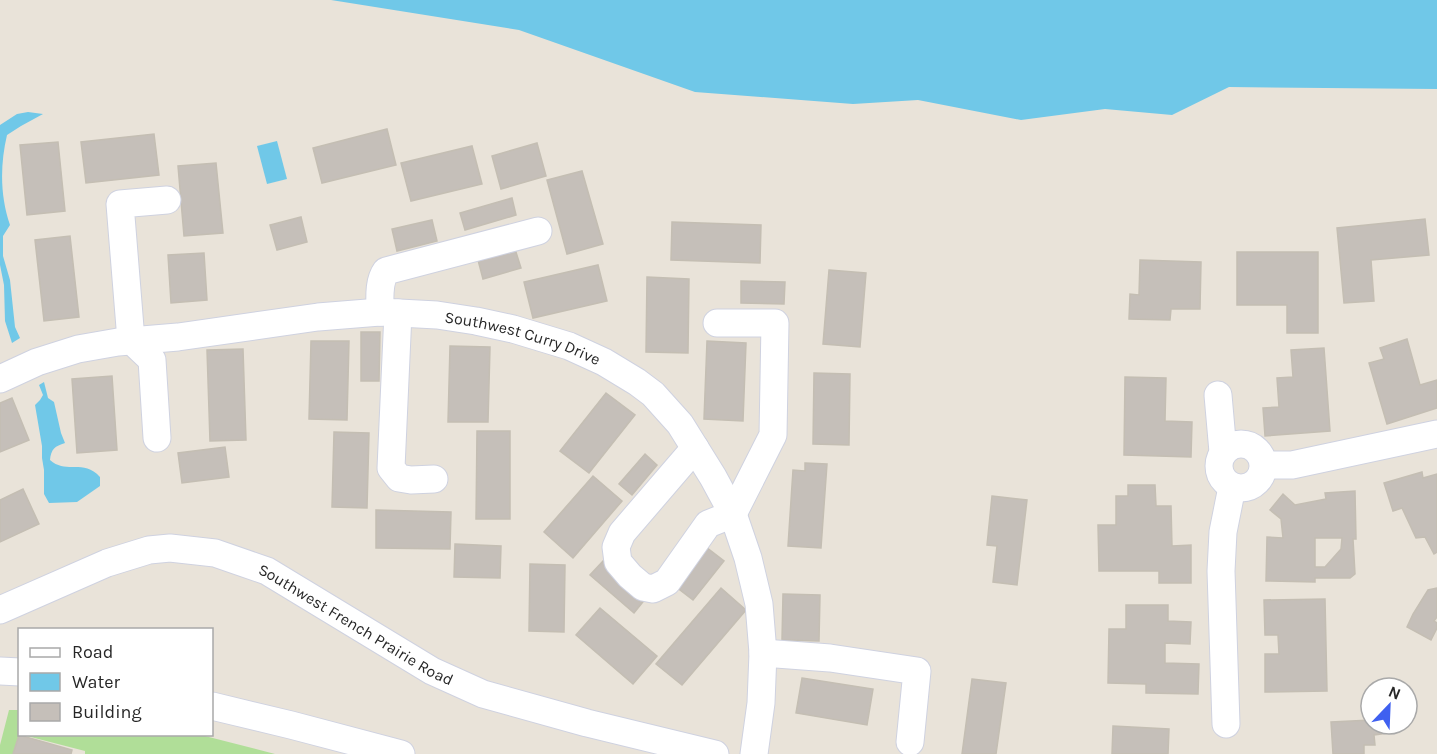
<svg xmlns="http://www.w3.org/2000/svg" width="1437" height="754" font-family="Karla,sans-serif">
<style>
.green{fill:#b0de98}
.water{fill:#70c8e8}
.building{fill:#c5bfb9;stroke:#c4beb3;stroke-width:1.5;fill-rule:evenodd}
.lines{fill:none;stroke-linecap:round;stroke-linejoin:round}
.minor-casing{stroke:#cfd2e0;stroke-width:29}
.minor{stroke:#fff;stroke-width:27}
.labels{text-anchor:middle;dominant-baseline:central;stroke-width:5;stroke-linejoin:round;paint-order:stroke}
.street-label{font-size:16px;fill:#272727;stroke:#fff}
</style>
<rect width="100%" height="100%" fill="#e9e3d9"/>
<path class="green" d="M9 710H19L20 734 201 735 275 754H85V751L23 735 18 754H0V745Z"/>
<g class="water">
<path d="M331 0H1437V89L1229 87 1172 115 1105 109 1021 120 918 100 853 104 695 92 519 30Z"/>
<path d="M28 112 43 114 21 126 7 135C0 165 0 196 10 225L3 236V256L10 280 15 327 20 338 12 343 5 321 4 285 0 265V125L17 114Z"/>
<path d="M277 141 287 179 267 184 257 146Z"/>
<path d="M44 382 48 398 54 402 61 433 65 443C55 446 51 449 50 460 67 475 83 458 100 477V486L77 502 49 503 44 494V470L42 458V446L35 405 40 400 43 395 39 385Z"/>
</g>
<g class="building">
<path d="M387 129 396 165 322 183 313 148Z"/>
<path d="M154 134 159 175 86 183 81 142Z"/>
<path d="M58 142 65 211 27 215 20 145Z"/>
<path d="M537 143 546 176 501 189 492 156Z"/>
<path d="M472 146 482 184 411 201 401 163Z"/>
<path d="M216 163 223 233 184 236 178 166Z"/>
<path d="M582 171 603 244 567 254 547 180Z"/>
<path d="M512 198 516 215 465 230 460 213Z"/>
<path d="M301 217 307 242 277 250 270 225Z"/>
<path d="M1425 219 1429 255 1371 260 1374 301 1344 303 1337 228Z"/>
<path d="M432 220 437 241 397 251 392 229Z"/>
<path d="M672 222 761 225 760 263 671 260Z"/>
<path d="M70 236 79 317 44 321 35 240Z"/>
<path d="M515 249 521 268 483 279 478 260Z"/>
<path d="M1237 252H1318V333H1287V305H1237Z"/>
<path d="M204 253 207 300 171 303 168 255Z"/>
<path d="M1140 260 1201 262 1200 309H1171L1170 320 1129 319 1130 294 1139 295Z"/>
<path d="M598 265 607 301 533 318 524 282Z"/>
<path d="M829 270 866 273 860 347 823 344Z"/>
<path d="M647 277 689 279 688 353 646 352Z"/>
<path d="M741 281 785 282 784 304 741 303Z"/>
<path d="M361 332H380L379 381H361Z"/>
<path d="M1407 339 1420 385 1437 380V408L1387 424 1369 363 1384 359 1380 348Z"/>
<path d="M311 341H349L347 420 309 419Z"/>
<path d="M707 341 746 343 743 421 704 419Z"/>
<path d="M450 346 490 347 488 422H448Z"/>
<path d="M1324 348 1330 431 1265 436 1263 408 1279 407 1277 378 1293 377 1291 350Z"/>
<path d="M243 349 246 440 210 441 207 350Z"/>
<path d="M814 373 850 374 849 445 813 444Z"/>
<path d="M112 376 117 450 77 453 72 379Z"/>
<path d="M1125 377 1166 378 1165 421 1192 422 1191 457 1124 455Z"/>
<path d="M606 393 635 415 589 473 560 451Z"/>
<path d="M12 398 29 440 0 452V403Z"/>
<path d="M477 431H510V519H476Z"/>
<path d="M334 432 369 433 367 508 332 507Z"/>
<path d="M225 447 229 477 182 483 178 453Z"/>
<path d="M645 454 657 465 632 495 619 484Z"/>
<path d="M805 463 827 464 821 548 788 546 793 470 805 471Z"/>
<path d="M1422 472 1423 478 1437 474V552L1434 554 1425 537 1416 538 1402 508 1393 511 1384 483Z"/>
<path d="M593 476 622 501 573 558 544 532Z"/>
<path d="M1128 485H1155L1156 506H1171L1172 546 1191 545V583H1159V571H1099L1098 525H1116V496H1128Z"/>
<path d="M23 489 39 524 0 542V500Z"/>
<path d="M1355 491 1356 539H1353L1355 574 1350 578H1315V582L1266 581 1267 537 1283 538 1281 519 1270 510 1283 494 1295 505 1326 499 1325 493ZM1315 538H1342L1341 549 1325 567H1315Z"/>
<path d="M992 496 1027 500 1017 585 993 582 997 546 987 545Z"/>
<path d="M376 510 451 512 450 549 376 548Z"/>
<path d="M455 544 501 546 500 578 454 577Z"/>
<path d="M706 547 724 561 693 600 675 586Z"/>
<path d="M603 561 646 598 634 613 590 575Z"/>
<path d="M530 564 565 565 564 632 529 631Z"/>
<path d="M721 588 746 610 682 685 656 664Z"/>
<path d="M1437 588V617L1434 621 1437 623V628L1431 640 1407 627 1413 614 1428 590Z"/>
<path d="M783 594 820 595 819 641 782 640Z"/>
<path d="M1325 599 1327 691 1265 692V654H1279L1278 635H1265L1264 600Z"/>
<path d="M1126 605H1168V621L1191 622 1190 644 1165 643V663L1199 664 1198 694 1146 693V684L1108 683 1109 629H1126Z"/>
<path d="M600 608 657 656 633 684 576 635Z"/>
<path d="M802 678 873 689 867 725 796 713Z"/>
<path d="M972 679 1006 683 996 754H962Z"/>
<path d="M1371 720V724H1388V733L1374 735 1375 745H1364V754H1333L1331 722Z"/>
<path d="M1113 726 1169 729 1168 754H1112Z"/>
<path d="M19 735 72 750 71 754H13Z"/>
</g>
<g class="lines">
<defs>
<g id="minor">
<path d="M380 312C380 299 378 282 386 271L538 231"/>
<path d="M398 313 391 468 399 478 411 480 434 479"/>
<path id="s1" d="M0 379 37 362 78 349 118 342 178 337 318 317 380 312 437 315 476 321 513 329 569 346 604 362 637 382 653 394 680 424 713 477 733 514 748 558 759 604 763 653 761 703 754 754"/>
<path d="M1218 395 1223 452"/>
<path d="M157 438 152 360 131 340 120 204 167 200"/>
<circle cx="1241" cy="466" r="22"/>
<path d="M695 448 622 533 616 547 618 562 630 576 643 587 653 589 667 582 708 524 733 514 773 435 775 323H717"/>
<path d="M1264 465H1292L1437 434"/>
<path id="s2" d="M0 610 107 563 149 550 170 548 215 553 267 571 432 671 483 694 587 723 715 754"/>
<path d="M763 653 830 658 917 671 910 742"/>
<path d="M0 671 20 672"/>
<path d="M212 706 291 725 401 754"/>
<path d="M1226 724 1221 571 1223 532 1232 487"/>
</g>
</defs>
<use href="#minor" class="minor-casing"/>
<use href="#minor" class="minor"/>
</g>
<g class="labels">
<g class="street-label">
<text stroke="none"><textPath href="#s1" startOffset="534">Southwest Curry Drive</textPath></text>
<text stroke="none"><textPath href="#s2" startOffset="386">Southwest French Prairie Road</textPath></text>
</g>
</g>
<rect x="18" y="628" width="195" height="108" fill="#ffffff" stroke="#a9a9a9" stroke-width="1.5"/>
<rect x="30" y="648" width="30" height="9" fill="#ffffff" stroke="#a9a9a9" stroke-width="1.5"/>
<text x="72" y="658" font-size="18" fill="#272727">Road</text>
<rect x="30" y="673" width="30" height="18" fill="#70c8e8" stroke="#a9a9a9" stroke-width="1.5"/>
<text x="72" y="688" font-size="18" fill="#272727">Water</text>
<rect x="30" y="703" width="30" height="18" fill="#c5bfb9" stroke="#a9a9a9" stroke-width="1.5"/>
<text x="72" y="718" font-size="18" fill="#272727">Building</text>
<g transform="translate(1389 706) rotate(23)"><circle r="28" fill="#ffffff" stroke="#a9a9a9" stroke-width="1.5"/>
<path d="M0-4.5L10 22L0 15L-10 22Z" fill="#3f60f0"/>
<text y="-9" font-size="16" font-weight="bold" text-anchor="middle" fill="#272727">N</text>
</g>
</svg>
